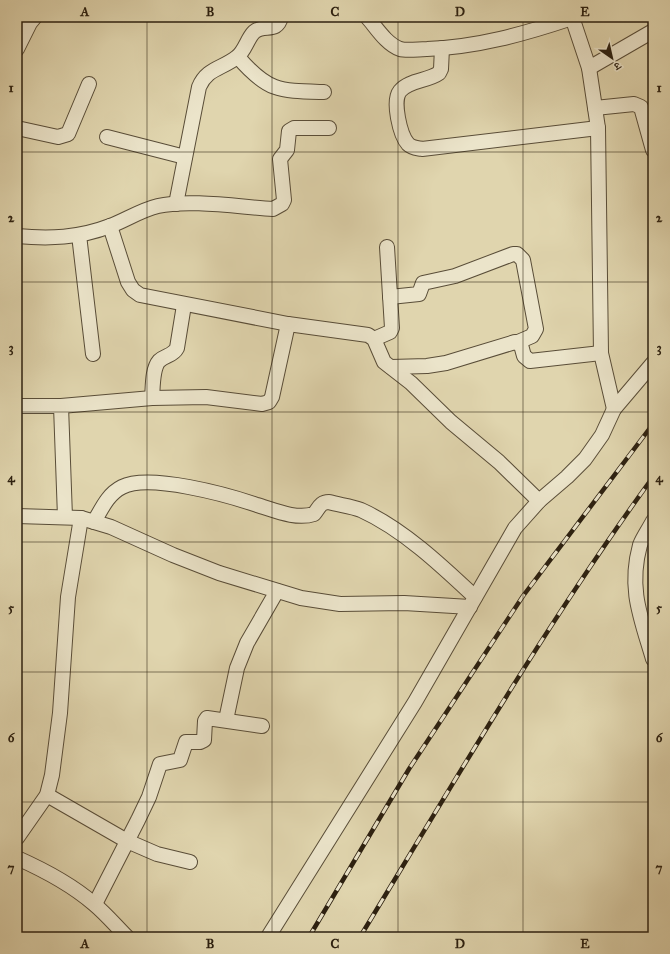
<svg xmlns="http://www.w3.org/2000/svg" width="670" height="954" font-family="'IM FELL Great Primer','Noto Serif Devanagari',serif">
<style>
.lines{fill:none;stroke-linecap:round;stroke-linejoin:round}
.street-casing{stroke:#594d38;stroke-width:16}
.street{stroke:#ebe4ca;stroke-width:14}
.rail-casing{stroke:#2c2010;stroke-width:4.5}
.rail{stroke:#ebe4ca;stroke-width:3;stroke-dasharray:9;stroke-linecap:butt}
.grid{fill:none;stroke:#2c2010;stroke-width:1;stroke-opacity:0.55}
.neatline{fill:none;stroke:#2c2010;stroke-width:1.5}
.grid-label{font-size:13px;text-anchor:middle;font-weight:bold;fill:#2c2010}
</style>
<rect width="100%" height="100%" fill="#e0d5ae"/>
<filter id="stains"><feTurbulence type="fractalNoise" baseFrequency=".005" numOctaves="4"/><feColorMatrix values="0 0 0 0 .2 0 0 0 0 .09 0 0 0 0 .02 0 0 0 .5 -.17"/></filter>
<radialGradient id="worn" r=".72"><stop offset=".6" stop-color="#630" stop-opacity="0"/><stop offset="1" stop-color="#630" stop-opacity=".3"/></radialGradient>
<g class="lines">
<defs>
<g id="street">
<path d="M367 17C376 27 386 44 400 49 407 51 419 49 427 49 478 47 524 34 572 18"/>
<path d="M572 17 589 68 598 128 601 353 614 409"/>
<path d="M442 48 441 69 439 73C428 81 409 80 400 91 392 101 400 135 408 144 412 148 417 148 422 149L598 128"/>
<path d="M17 49 30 23 35 17"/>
<path d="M238 57C268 92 280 91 324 92"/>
<path d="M589 68 653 31"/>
<path d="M595 108 634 104 641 107 653 150"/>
<path d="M17 128 58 137 68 134 89 84"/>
<path d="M107 137 185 157"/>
<path d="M176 204 199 87C207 68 222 69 237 57 245 51 247 39 254 32 264 23 277 34 281 17"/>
<path d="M110 226 128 282 133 290 140 295 288 324 368 335 374 339 384 362 411 383 451 422 499 462 539 501"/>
<path d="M79 235 93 354"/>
<path d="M17 236C49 239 79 238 110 226 126 220 141 210 158 206 188 199 240 207 273 209L282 204 284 200 280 159 287 150 289 131 294 128H329"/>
<path d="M390 297 419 294 423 283 455 276 513 254H517L523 260 536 329 532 336 518 342"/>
<path d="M374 339 390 332 392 328 387 247"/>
<path d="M391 367 427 366 446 363 515 342 521 345 524 356 530 361 601 353"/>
<path d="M152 398C153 388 152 369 159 361 165 355 173 356 177 348L184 305"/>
<path d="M17 406H61L152 398 206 397 262 404 269 402 272 397 288 324"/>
<path d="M61 406 65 517"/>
<path d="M17 516 81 518 111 527 173 555 219 573 301 598 340 604 404 603 470 607"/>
<path d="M653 521C649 529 643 537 640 545 628 589 641 618 653 659"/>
<path d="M94 522C102 508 108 494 122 487 149 473 228 495 257 505 274 510 296 520 314 514 319 508 320 502 329 502 339 505 351 506 361 510 403 529 442 566 475 597"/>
<path d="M226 720 237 668 247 643 277 591"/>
<path d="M47 795 127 841 157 854 190 862"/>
<path d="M17 838 47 795 52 775 60 713 68 597 81 518"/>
<path d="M17 858C44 870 71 884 94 904 106 914 116 926 127 937"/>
<path d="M95 904 138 820 149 797 160 764 180 760 186 742H200L204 740 205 721 207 718 262 726"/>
<path d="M268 937 415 702 515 528 539 501 567 477 585 459 602 435 614 409 653 363"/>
</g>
</defs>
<use href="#street" class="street-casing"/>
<use href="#street" class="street"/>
<defs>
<g id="rail">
<path d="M309 937 409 769 523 596 653 424"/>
<path d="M360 937C454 782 546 624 653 477"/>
</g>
</defs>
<use href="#rail" class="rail-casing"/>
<use href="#rail" class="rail"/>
</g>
<path class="grid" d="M147 17V937M272 17V937M398 17V937M523 17V937M17 152H653M17 282H653M17 412H653M17 542H653M17 672H653M17 802H653"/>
<rect width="670" height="954" fill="none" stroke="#e0d5ae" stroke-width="44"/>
<g transform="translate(612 58) rotate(146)" stroke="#ebe4ca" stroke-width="3" paint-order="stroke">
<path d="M0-3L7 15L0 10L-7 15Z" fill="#2c2010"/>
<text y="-6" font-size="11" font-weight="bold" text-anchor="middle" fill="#2c2010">उ</text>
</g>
<rect x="22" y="22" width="626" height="910" class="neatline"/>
<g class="grid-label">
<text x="85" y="16">A</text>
<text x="210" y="16">B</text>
<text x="335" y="16">C</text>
<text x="460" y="16">D</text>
<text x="585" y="16">E</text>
<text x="11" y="92">1</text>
<text x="659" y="92">1</text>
<text x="11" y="222">2</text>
<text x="659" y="222">2</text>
<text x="11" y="352">3</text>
<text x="659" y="352">3</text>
<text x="11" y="482">4</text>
<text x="659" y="482">4</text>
<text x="11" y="612">5</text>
<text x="659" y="612">5</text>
<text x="11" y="742">6</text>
<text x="659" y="742">6</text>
<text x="11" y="872">7</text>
<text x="659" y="872">7</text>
<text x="85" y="948">A</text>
<text x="210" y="948">B</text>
<text x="335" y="948">C</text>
<text x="460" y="948">D</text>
<text x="585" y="948">E</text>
</g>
<rect width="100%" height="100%" filter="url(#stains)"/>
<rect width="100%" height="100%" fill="url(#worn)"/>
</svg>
